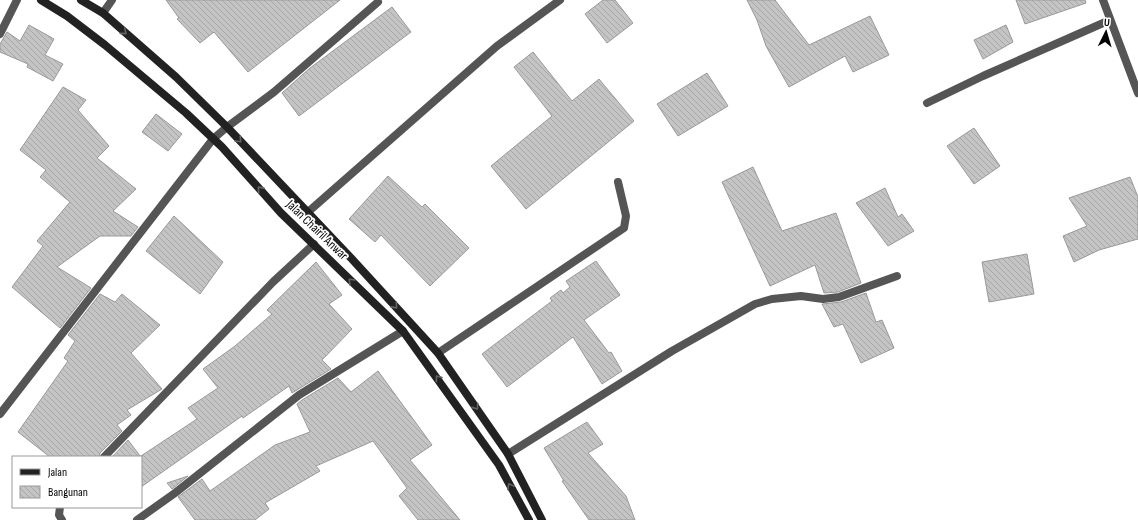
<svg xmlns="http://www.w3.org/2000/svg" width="1138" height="520" font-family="'Sofia Sans Condensed',sans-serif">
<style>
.building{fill:url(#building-back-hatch);stroke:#999}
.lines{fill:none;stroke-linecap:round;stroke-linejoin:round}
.lane{stroke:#555;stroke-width:8}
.street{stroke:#555;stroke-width:8}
.secondary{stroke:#222;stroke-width:8}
.oneway{stroke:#646464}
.labels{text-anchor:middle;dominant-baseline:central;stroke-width:3.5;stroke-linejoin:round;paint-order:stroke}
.street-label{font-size:13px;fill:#000;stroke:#fff}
</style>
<defs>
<pattern id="building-back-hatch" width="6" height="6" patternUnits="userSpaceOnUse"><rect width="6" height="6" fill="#c4c4c4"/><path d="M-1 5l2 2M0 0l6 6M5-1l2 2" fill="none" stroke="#a7a7a7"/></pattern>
</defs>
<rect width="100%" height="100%" fill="#fff"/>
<g class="building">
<path d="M166 0H340L248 72 214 32 200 43 177 19 179 18Z"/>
<path d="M603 0H615L633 23 607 43 585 14Z"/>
<path d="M747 0H775L809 45 870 16 889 55 853 72 845 56 789 87 766 46 757 20Z"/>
<path d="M1016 0H1085L1086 3 1025 24Z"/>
<path d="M392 7 411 32 299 116 282 93 310 68Z"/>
<path d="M29 25 54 39 45 55 63 64 53 81 27 67 28 64 0 52V44L7 32 20 41Z"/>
<path d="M1006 25 1013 42 983 59 974 40Z"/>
<path d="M533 52 572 101 599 79 634 121 526 209 491 166 552 116 514 67Z"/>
<path d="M707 73 728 106 678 136 657 104Z"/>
<path d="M63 87 86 100 78 110 109 146 97 158 136 189 113 211 138 227 131 236H100L57 267 91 288 60 328 12 287 43 246 37 241 70 202 40 177 46 170 20 150Z"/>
<path d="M156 114 182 134 168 151 142 132Z"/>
<path d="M974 128 1000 166 974 184 947 146Z"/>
<path d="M753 167 782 231 836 213 861 283 838 292 824 293 815 265 770 286 722 182Z"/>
<path d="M388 176 422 207 425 204 469 248 430 286 381 235 375 242 349 219Z"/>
<path d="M1130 177 1138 197V239L1099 250 1074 262 1063 236 1087 226 1069 198Z"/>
<path d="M885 188 898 217 902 214 914 231 888 246 856 203Z"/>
<path d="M174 216 223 262 200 294 146 251Z"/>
<path d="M1027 254 1034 294 989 302 982 262Z"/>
<path d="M596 261 620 295 584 320 609 353 611 352 622 371 602 384 573 337 507 387 482 354 552 301 550 298 561 290 563 293 570 287 566 281Z"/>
<path d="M316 262 342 295 329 304 352 329 322 360 331 369 292 393 289 386 243 418 242 416 141 487V456L197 419 188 408 218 388 203 369 235 346 272 314 267 310Z"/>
<path d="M866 293 876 322 882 320 894 348 861 363 843 324 834 327 822 304 841 302Z"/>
<path d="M100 294 115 302 122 294 160 325 131 353 162 389 127 410 131 415 117 425 122 431 100 453 99 457H50L18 432 68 361 64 358 75 341 68 335Z"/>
<path d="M378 371 432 445 410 460 460 520H418L399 496 407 488 373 441 316 466 320 471 265 503 269 509 255 520H195L178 497 202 479 210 491 275 445 310 432 297 404 302 400 338 378 351 392Z"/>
<path d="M587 422 603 444 588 453 626 496 635 520H589L562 481H564L544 448Z"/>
<path d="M128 440 141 457H112Z"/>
<path d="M188 476 172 489 167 483Z"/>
</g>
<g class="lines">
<g class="lane">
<path d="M213 139 227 127 274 92 378 2"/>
<path d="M438 353 624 228 626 216 618 182"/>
</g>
<g class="street">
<path d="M1103 0 1138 93"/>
<path d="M103 13 112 0"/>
<path d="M0 34 17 0"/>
<path d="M927 103 983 76 1110 20"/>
<path d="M308 212 497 46 560 0"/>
<path d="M0 414 213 139"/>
<path d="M508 454 672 351 755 304 772 299 801 296 823 299 839 297 897 276"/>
<path d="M104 457 273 282 314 244"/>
<path d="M60 507 59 515 62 520"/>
<path d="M137 520 175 493 299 395 403 331"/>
</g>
<g class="secondary">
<path d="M41 0 67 16 105 45 186 113 222 147 281 213 403 331 499 465 529 520"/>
<path d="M81 0 103 13 176 77 227 127 351 258 438 353 508 454 542 520"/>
</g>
</g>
<defs><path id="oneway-chevron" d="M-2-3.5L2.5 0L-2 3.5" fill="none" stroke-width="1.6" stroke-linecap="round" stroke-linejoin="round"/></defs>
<g class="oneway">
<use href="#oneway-chevron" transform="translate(124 32) rotate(41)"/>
<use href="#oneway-chevron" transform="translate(239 140) rotate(47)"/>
<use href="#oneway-chevron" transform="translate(260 189) rotate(-132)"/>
<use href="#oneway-chevron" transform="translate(351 281) rotate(-135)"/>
<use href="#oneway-chevron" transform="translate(395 306) rotate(48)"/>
<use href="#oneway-chevron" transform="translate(438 378) rotate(-126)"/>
<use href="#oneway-chevron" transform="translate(476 407) rotate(55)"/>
<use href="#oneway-chevron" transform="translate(510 486) rotate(-118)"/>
</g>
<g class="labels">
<g class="street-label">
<text transform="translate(317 230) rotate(44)">Jalan Chairil Anwar</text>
</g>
</g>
<rect x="12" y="456" width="130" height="52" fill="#ffffff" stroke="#999999"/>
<rect x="20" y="469" width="20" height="6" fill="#222222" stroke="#999999"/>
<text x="48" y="476" font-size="12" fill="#000000">Jalan</text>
<rect x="20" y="486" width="20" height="12" fill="url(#building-back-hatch)" stroke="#999999"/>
<text x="48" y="496" font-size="12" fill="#000000">Bangunan</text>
<g transform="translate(1106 32) rotate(5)" stroke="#ffffff" stroke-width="3" paint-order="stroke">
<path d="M0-3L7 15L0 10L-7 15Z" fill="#000000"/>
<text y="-6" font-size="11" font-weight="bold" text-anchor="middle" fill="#000000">U</text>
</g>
</svg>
